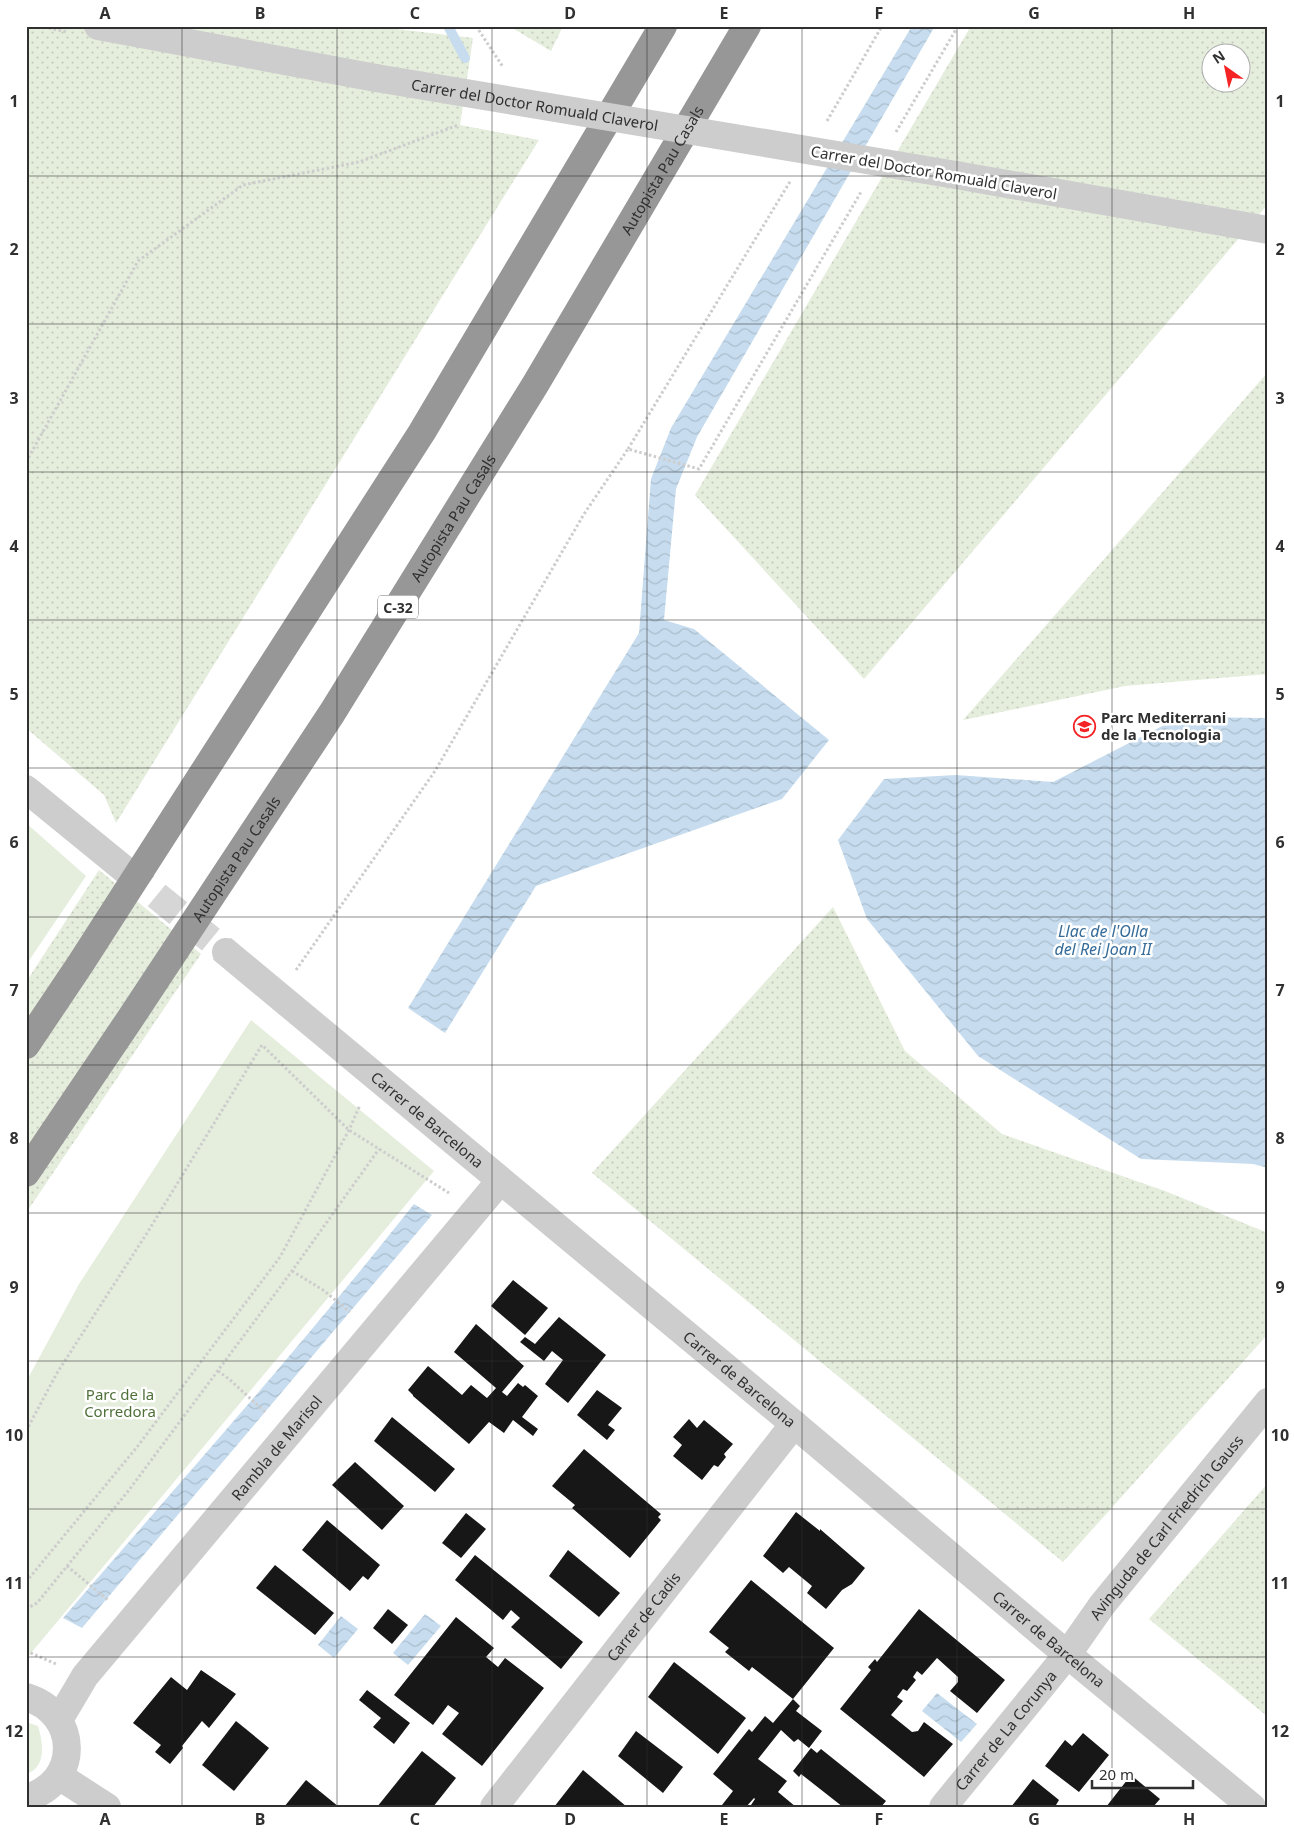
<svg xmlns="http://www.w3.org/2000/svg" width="1294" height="1833" font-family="'Noto Sans',sans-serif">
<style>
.grass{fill:url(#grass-dots);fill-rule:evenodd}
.park{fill:#e5eedd}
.water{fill:url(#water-waves)}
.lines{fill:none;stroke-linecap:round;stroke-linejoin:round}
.stream{stroke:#c7ddef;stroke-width:10}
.building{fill:#171717}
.minor-tunnel{stroke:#d6d6d6;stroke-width:28;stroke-dasharray:28 14;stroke-linecap:butt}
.path{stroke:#cdcdcd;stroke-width:3;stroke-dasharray:2.5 2.5;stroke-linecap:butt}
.minor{stroke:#cdcdcd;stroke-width:28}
.highway{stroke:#979797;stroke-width:28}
.minor-bridge{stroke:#cdcdcd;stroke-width:28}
.grid{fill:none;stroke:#303030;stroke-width:1;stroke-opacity:0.55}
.labels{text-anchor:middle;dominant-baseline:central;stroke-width:5;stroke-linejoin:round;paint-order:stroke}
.shield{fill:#fff;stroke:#6e6e6e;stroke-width:1}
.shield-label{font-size:14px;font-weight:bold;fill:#303030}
.street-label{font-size:15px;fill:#303030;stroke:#fff}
.poi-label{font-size:15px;font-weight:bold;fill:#303030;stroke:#fff;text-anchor:start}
.park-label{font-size:15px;fill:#4f7039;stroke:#fff}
.water-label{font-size:16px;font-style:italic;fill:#366c99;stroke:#fff}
.neatline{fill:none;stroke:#303030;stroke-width:2}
.grid-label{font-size:16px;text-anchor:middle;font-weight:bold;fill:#303030}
</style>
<defs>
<pattern id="grass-dots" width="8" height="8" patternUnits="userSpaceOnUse" patternTransform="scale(1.25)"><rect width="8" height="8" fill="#e5eedd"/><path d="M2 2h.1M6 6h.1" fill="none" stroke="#c5ccbe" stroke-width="1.8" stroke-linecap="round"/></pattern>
<pattern id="water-waves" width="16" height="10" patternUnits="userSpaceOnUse" patternTransform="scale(1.25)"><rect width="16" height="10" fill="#c7ddef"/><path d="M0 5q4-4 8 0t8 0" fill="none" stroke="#abbecd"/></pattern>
</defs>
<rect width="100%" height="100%" fill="#fff"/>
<g class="grass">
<path d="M26 26H371L473 38 460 125 539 140 116 823 104 795 26 728Z"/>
<path d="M509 26H563L551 51Z"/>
<path d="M971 26H1268V204L864 679 695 495ZM1212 52H1242V82H1212Z"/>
<path d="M1268 372V674L1125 686 963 720Z"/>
<path d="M99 870 201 954 26 1213V982Z"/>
<path d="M833 907 905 1051 1002 1134 1165 1191 1268 1233V1334L1063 1562 592 1173Z"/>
<path d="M1268 1483V1717L1149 1619Z"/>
</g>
<g class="park">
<path d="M26 823 86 876 26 965Z"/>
<path d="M251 1020 434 1171 26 1659V1382L79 1284Z"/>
<path d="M26 1722 38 1726C43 1743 47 1767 26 1774Z"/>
</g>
<g class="water">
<path d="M912 26H935L697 437 676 489 664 620 694 629 829 740 782 799 536 886 445 1033 408 1008 639 633 651 479 671 428Z"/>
<path d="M1180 717 1268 718V1168L1253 1164 1141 1159 978 1056 867 919 838 840 884 779 956 775 1053 782Z"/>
<path d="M414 1204 432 1215 82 1628 63 1618C181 1481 302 1346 414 1204Z"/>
<path d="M425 1614 441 1626 408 1665 393 1653Z"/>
<path d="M341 1616 358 1629 334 1658 318 1645Z"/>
<path d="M937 1693 977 1724 961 1742 922 1711Z"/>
</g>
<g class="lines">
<path class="stream" d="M448 26 465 58"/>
</g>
<g class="building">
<path d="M513 1280 548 1308 525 1335 491 1306Z"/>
<path d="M559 1317 606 1355 568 1403 545 1384 563 1360 552 1351 544 1361 520 1342 525 1337 535 1344Z"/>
<path d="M476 1324 524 1366 502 1392 507 1396 518 1383 523 1387 525 1385 538 1396 522 1417 538 1429 533 1436 513 1420 504 1433 489 1422 469 1444 413 1396V1395L408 1390 428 1366 462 1395 471 1385 487 1398 496 1388 454 1352Z"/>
<path d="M597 1390 622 1408 608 1425 615 1430 607 1440 577 1415Z"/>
<path d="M392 1417 455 1469 435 1492 374 1441Z"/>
<path d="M689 1419 697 1428 704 1420 733 1444 724 1454 726 1457 718 1467 714 1465 702 1480 673 1456 682 1445 673 1437Z"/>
<path d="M584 1449 661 1514 658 1517 661 1520 630 1558 572 1508 575 1505 552 1486Z"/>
<path d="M355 1462 404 1506 382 1530 332 1485Z"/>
<path d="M796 1512 820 1531V1529L865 1568 852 1584 842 1590 826 1609 807 1593 812 1586 789 1567 783 1573 763 1556Z"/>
<path d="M466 1513 486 1529 461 1558 442 1543Z"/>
<path d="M327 1520 380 1565 368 1580 363 1576 350 1591 302 1550Z"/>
<path d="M568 1550 620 1593 599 1617 549 1576Z"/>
<path d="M475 1555 583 1642 561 1669 511 1627 520 1618 511 1610 503 1620 455 1580Z"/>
<path d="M275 1565 334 1613 315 1635 256 1588Z"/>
<path d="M751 1580 834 1648 793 1699 752 1667 749 1671 725 1652 729 1648 709 1632Z"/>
<path d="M388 1609 408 1625 392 1644 373 1628Z"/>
<path d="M919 1609 1005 1680 977 1713 950 1691 958 1682V1677L937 1658 922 1675 917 1671 913 1677 916 1680 907 1691 903 1689 897 1697 903 1701 891 1715 912 1732 918 1731 924 1722 953 1744 924 1777 840 1709 871 1670 868 1667 875 1659 877 1662Z"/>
<path d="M456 1617 494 1648 486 1657 498 1667 505 1658 544 1688 482 1766 442 1734 459 1713 448 1705 433 1725 394 1695Z"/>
<path d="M674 1662 746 1718 718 1754 648 1697Z"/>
<path d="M201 1670 236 1694 209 1728 202 1721 182 1746 183 1748 170 1764 155 1752 161 1745 133 1723 171 1677 187 1690Z"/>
<path d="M367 1690 410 1723 394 1744 373 1727 381 1718 359 1700Z"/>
<path d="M793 1699 800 1706 796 1711 822 1731 809 1748 798 1739 794 1742 781 1730 758 1759 787 1781 778 1792 796 1807H753L751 1805 755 1799 754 1798 746 1807H724L722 1805 733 1791 713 1774 749 1729 752 1732 765 1716 773 1723Z"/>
<path d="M236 1721 269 1748 234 1791 202 1765Z"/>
<path d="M636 1731 683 1767 663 1793 618 1756Z"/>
<path d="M1083 1733 1109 1755 1079 1792 1045 1766 1065 1740 1072 1746Z"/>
<path d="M811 1748 817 1753 821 1749 886 1801 881 1807H843L801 1774 799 1777 793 1771Z"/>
<path d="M422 1751 456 1778 433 1807H377Z"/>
<path d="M583 1770 627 1807H554Z"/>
<path d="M1131 1775 1160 1799 1153 1807H1106Z"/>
<path d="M1033 1779 1059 1800 1056 1805 1059 1807H1011Z"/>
<path d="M306 1780 339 1807H284Z"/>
</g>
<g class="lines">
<path class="minor-tunnel" d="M124 869 226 952"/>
<g class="path">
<path d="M39 26 67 32"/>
<path d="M476 26 503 67"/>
<path d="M827 121 882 26"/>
<path d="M896 132 958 26"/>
<path d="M628 449 791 180"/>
<path d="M26 462 138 261 243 185 359 162 458 125"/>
<path d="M296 970 435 771 584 514 628 449 699 469 861 192"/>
<path d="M292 1271 323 1290 350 1312"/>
<path d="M218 1371 229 1379 265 1412"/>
<path d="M26 1431 57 1373 147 1233 262 1045 349 1130 449 1193"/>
<path d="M67 1566 108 1600"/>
<path d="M26 1582 137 1447 280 1257 349 1130 360 1105"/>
<path d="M26 1609 37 1603 129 1490 292 1271 379 1149"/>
<path d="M26 1651 56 1664"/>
</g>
<g class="minor">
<path d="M98 26 376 78"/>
<path d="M956 175 1268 230"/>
<path d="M26 789 124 869"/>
<path id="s1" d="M226 952 794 1424 1050 1640 1252 1807"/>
<path d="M26 1697C80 1713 81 1783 26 1798"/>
<path id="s2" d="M59 1720 85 1676 500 1181"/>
<path d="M59 1776 107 1807"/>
<path id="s3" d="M494 1807 794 1424"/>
<path id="s4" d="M943 1807 1067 1655 1102 1605 1268 1402"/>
</g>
<g class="highway">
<path d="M26 1045 81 963 422 432 663 26"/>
<path id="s5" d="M26 1173 128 1022 332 713 535 385 747 26"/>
</g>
<path class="minor-bridge" id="s6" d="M376 78 956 175"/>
</g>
<path class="grid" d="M182 26V1807M337 26V1807M492 26V1807M647 26V1807M802 26V1807M957 26V1807M1112 26V1807M26 176H1268M26 324H1268M26 472H1268M26 620H1268M26 768H1268M26 917H1268M26 1065H1268M26 1213H1268M26 1361H1268M26 1509H1268M26 1657H1268"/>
<defs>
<symbol id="university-ring" viewBox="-11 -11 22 22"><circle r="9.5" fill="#fff" stroke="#f42426" stroke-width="1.5"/><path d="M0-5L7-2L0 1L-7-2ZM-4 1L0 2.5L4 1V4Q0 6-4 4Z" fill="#f42426"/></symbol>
</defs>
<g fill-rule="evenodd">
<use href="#university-ring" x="1072" y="714" width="25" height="25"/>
</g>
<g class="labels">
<rect class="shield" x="378" y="595.5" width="40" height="23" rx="4"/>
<g class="shield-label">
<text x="398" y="607">C-32</text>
</g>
<g class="street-label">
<text stroke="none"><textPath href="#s6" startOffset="161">Carrer del Doctor Romuald Claverol</textPath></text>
<text stroke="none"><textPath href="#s5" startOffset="1188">Autopista Pau Casals</textPath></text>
<text transform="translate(934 172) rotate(10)">Carrer del Doctor Romuald Claverol</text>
<text stroke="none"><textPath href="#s5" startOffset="782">Autopista Pau Casals</textPath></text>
<text stroke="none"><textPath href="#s5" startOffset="378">Autopista Pau Casals</textPath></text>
<text stroke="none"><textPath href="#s1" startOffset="262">Carrer de Barcelona</textPath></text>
<text stroke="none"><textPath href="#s1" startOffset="668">Carrer de Barcelona</textPath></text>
<text stroke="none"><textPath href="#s2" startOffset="349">Rambla de Marisol</textPath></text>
<text stroke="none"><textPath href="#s4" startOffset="358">Avinguda de Carl Friedrich Gauss</textPath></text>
<text stroke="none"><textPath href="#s3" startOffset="242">Carrer de Cadis</textPath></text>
<text stroke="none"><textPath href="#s1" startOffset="1072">Carrer de Barcelona</textPath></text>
<text stroke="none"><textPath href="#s4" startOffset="99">Carrer de La Corunya</textPath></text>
</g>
<g class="poi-label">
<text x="1101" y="717">Parc Mediterrani<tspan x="1101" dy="17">de la Tecnologia</tspan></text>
</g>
<g class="park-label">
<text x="120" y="1394">Parc de la<tspan x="120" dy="17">Corredora</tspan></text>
</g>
<g class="water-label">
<text x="1103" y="931">Llac de l'Olla<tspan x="1103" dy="18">del Rei Joan II</tspan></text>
</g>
</g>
<rect width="1294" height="1833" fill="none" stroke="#ffffff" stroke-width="55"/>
<g transform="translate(1226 68) rotate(327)"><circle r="24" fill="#ffffff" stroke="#acacac"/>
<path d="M0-4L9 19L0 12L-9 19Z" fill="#f42426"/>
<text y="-8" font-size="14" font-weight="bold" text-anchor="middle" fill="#303030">N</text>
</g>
<path d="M1092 1780v8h101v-8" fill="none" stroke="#303030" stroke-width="2.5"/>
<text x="1099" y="1780" font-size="15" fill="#303030" stroke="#ffffff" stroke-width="4" paint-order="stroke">20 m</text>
<rect x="28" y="28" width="1238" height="1778" class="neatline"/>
<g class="grid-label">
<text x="105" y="19">A</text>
<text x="260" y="19">B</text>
<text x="415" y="19">C</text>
<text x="570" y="19">D</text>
<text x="724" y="19">E</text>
<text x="879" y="19">F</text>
<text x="1034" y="19">G</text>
<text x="1189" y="19">H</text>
<text x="14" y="107">1</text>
<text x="1280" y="107">1</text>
<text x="14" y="255">2</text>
<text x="1280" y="255">2</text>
<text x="14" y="404">3</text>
<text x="1280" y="404">3</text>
<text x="14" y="552">4</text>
<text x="1280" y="552">4</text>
<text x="14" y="700">5</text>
<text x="1280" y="700">5</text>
<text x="14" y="848">6</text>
<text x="1280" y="848">6</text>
<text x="14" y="996">7</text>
<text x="1280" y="996">7</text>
<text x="14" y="1144">8</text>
<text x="1280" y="1144">8</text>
<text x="14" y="1293">9</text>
<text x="1280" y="1293">9</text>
<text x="14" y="1441">10</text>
<text x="1280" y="1441">10</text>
<text x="14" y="1589">11</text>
<text x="1280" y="1589">11</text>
<text x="14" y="1737">12</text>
<text x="1280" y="1737">12</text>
<text x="105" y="1825">A</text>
<text x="260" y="1825">B</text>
<text x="415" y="1825">C</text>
<text x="570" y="1825">D</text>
<text x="724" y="1825">E</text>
<text x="879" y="1825">F</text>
<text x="1034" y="1825">G</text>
<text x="1189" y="1825">H</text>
</g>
</svg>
